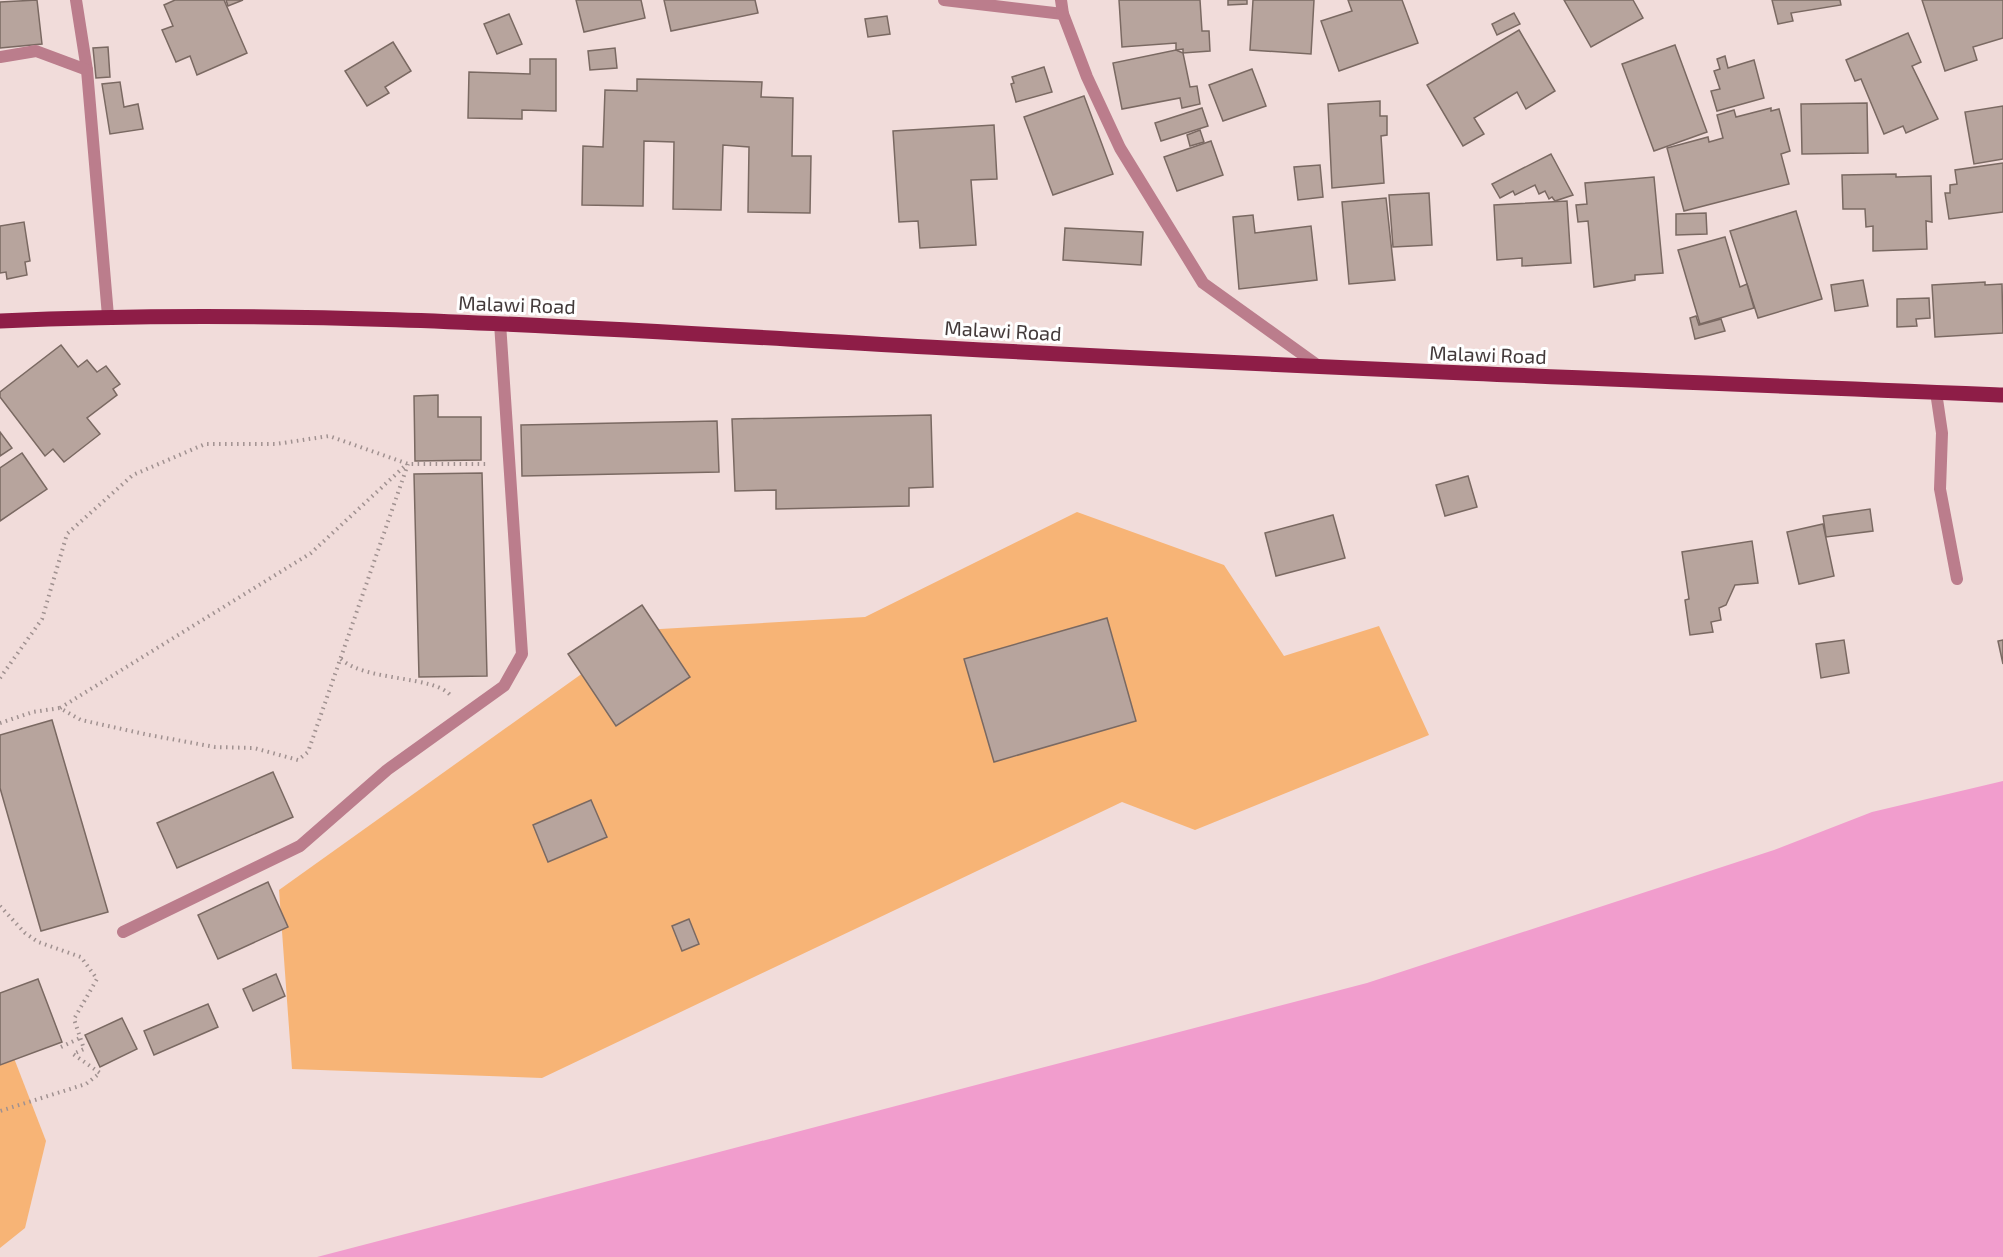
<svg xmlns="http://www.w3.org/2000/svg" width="2003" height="1257" font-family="'Exo 2',sans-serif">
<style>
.green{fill:#f7b476}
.water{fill:#f19dcd}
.building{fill:#b7a49d;stroke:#7a6962;stroke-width:1.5}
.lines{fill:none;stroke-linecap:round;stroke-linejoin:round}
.path{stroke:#a09190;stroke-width:4;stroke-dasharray:1.5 4.5;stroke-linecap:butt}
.service{stroke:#bb7d8c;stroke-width:12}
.minor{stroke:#bb7d8c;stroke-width:12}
.primary{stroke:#8e1d47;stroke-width:15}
.labels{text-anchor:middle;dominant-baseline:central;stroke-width:6;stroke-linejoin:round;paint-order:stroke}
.street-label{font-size:20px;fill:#433a3a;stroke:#fff}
</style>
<rect width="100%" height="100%" fill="#f1dcda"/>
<g class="green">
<path d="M1077 512 1224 565 1284 656 1379 626 1429 735 1195 830 1122 802 542 1078 292 1069 279 890 643 630 865 617Z"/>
<path d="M0 1022 46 1141 25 1228 0 1248Z"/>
</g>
<path class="water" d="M2003 781V1257H317L1367 983 1774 850 1872 812Z"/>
<g class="building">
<path d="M37 0 42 44 0 48V2Z"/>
<path d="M175 0H224L247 53 197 75 190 56 176 62 162 30 173 26 164 5Z"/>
<path d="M226 0H243L228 6Z"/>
<path d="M576 0H641L645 18 584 32Z"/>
<path d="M664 0H755L758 13 671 31Z"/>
<path d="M1119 0H1200L1202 31H1209L1210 51 1183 53V49L1176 50V43L1122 47Z"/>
<path d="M1228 0H1247V4L1228 5Z"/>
<path d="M1253 0H1314L1311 54 1250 50Z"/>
<path d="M1348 0H1402L1418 43 1339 71 1321 21 1352 11Z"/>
<path d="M1564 0H1633L1643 18 1591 47Z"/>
<path d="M1772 0H1840L1841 5 1791 13 1793 21 1778 24Z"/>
<path d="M1922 0H2003V38L1973 47 1977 60 1945 71Z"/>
<path d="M1514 13 1520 24 1497 35 1492 24Z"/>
<path d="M509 14 522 44 497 54 484 24Z"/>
<path d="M887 16 890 34 868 37 865 19Z"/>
<path d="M1519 30 1555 91 1526 109 1517 92 1474 118 1484 134 1463 146 1427 85Z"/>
<path d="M1908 33 1921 62 1912 66 1938 119 1906 133 1903 126 1884 134 1861 79 1855 81 1846 60Z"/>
<path d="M393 42 411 71 385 87 389 93 367 106 345 71Z"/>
<path d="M1675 45 1707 132 1654 151 1622 64Z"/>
<path d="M108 47 110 77 96 78 93 48Z"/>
<path d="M615 48 617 68 590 70 588 51Z"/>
<path d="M1176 50 1183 53 1190 87 1197 86 1200 104 1182 108 1180 98 1122 109 1113 63Z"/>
<path d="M1725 56 1728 68 1754 60 1764 98 1717 111 1711 91 1720 89 1714 71 1720 69 1717 59Z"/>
<path d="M530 59H556V111L522 110V119L468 118 469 72 530 74Z"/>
<path d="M1044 67 1052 92 1016 102 1011 84 1014 83 1012 77Z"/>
<path d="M1252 69 1266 106 1223 121 1209 85Z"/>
<path d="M637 79 762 82 761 97 793 98 792 156H811L810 213 748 212 749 147 723 145 721 210 673 209 674 142 644 141 643 206 582 205 583 146 603 147 605 90 637 91Z"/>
<path d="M120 82 124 107 138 104 143 129 110 134 102 84Z"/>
<path d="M1084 96 1113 174 1053 195 1024 117Z"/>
<path d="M1380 101V116H1387V135L1381 136 1384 183 1332 188 1328 104Z"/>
<path d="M1867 103 1868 153 1802 154 1801 104Z"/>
<path d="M2003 106V159L1974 164 1965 112Z"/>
<path d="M1202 108 1208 126 1161 141 1155 123Z"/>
<path d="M1771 108V111L1779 109 1790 151 1781 154 1789 184 1684 211 1667 148 1708 137 1709 142 1723 138 1717 115 1734 110 1736 117Z"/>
<path d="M994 125 997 179 971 180 976 245 920 248 918 221 899 222 893 131Z"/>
<path d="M1200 130 1204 142 1190 146 1187 135Z"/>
<path d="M1211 141 1223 175 1177 191 1164 157Z"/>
<path d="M1551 154 1573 195 1555 201 1552 197 1549 199 1545 191 1539 194 1535 185 1515 195 1513 191 1500 198 1492 184Z"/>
<path d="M2003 163V212L1949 219 1945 193H1950V185L1957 184 1955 170Z"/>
<path d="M1320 165 1323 197 1298 200 1294 167Z"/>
<path d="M1896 174V177L1931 176 1932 222 1926 221 1927 249 1873 251V226L1866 227 1865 209H1843L1842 175Z"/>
<path d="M1654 177 1663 273 1635 275V280L1594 287 1588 221 1578 222 1576 205 1587 204 1585 183Z"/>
<path d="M1429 193 1432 245 1393 247 1389 195Z"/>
<path d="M1386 198 1395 280 1349 284 1342 202Z"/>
<path d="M1567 201 1571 263 1522 266V258L1497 260 1494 205Z"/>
<path d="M1796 211 1822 299 1758 318 1730 231Z"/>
<path d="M1706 213 1707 234 1676 235V214Z"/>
<path d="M1253 215 1255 233 1311 226 1317 280 1239 289 1233 217Z"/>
<path d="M24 222 30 261 25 262 27 275 7 279 6 272 0 273V226Z"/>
<path d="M1065 228 1143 232 1141 265 1063 260Z"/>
<path d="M1725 237 1740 287 1747 284 1754 308 1700 324 1678 250Z"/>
<path d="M1863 280 1868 306 1835 311 1831 285Z"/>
<path d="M1985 282V285L2002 284 2003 333 1935 337 1932 285Z"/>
<path d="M1929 298 1930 318 1916 319 1917 326 1897 327V299Z"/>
<path d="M1696 316 1699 325 1721 319 1725 331 1695 339 1690 318Z"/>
<path d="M61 345 78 367 87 360 97 372 106 366 120 384 113 389 117 395 87 418 100 434 64 462 53 449 45 456 0 397V392Z"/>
<path d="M438 395V417H481V460L415 461 414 396Z"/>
<path d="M931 415 933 487 909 488V506L776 509V490L735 491 732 419Z"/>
<path d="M717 421 719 472 522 476 521 425Z"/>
<path d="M0 432 12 448 0 456Z"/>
<path d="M22 453 47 489 0 521V468Z"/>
<path d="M482 473 487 676 419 677 414 474Z"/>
<path d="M1468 476 1477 507 1445 516 1436 485Z"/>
<path d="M1870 509 1873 531 1826 537 1823 516Z"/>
<path d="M1333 515 1345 558 1276 576 1265 533Z"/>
<path d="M1823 524 1834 576 1799 584 1787 532Z"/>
<path d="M1752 541 1758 583 1735 585 1726 605 1719 608 1721 620 1711 622 1713 632 1690 635 1685 600 1689 599 1682 552Z"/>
<path d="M642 605 690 677 616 726 568 654Z"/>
<path d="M1107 618 1136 721 994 762 964 659Z"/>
<path d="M1844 640 1849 673 1821 678 1816 644Z"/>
<path d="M2003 640V664L1998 641Z"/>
<path d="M52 720 108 912 41 931 0 788V735Z"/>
<path d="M273 772 293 817 177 868 157 823Z"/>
<path d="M591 800 607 837 548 862 533 825Z"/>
<path d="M268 882 288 927 218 959 198 915Z"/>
<path d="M689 919 699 944 682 951 672 926Z"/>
<path d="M276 974 285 996 253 1011 243 989Z"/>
<path d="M38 979 62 1042 0 1065V993Z"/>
<path d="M208 1004 218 1027 154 1055 144 1031Z"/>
<path d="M122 1018 137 1049 100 1067 85 1035Z"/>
</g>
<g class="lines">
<g class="path">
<path d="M341 659C366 682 435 675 451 696"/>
<path d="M0 678 42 619 67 534 133 475 205 444H276L329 436 408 464H489"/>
<path d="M60 708 311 553 407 464"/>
<path d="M0 723 33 712 60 708 81 720 149 735 215 747 254 748 298 760 308 752 408 464"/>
<path d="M0 906 25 933 38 942 81 957 97 979 74 1019 84 1049 73 1054 100 1073 86 1084 0 1111"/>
<path d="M61 1047 80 1038"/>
</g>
<g class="service">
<path d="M1936 392 1942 433 1940 489 1957 579"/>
<path d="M123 932 300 846 387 770 504 686 522 654 500 323"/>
</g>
<g class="minor">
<path d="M76 0 87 70 108 316"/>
<path d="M944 0 1063 14"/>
<path d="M1061 0 1063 14 1087 77 1120 148 1203 283 1320 367"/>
<path d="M0 57 36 51 87 70"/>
</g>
<path class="primary" d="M0 321C315 306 632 331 946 348 1298 367 1651 381 2003 395"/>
</g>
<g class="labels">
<g class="street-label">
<text transform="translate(517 304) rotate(2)">Malawi Road</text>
<text transform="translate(1003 330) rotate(3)">Malawi Road</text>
<text transform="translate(1488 354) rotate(2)">Malawi Road</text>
</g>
</g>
</svg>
